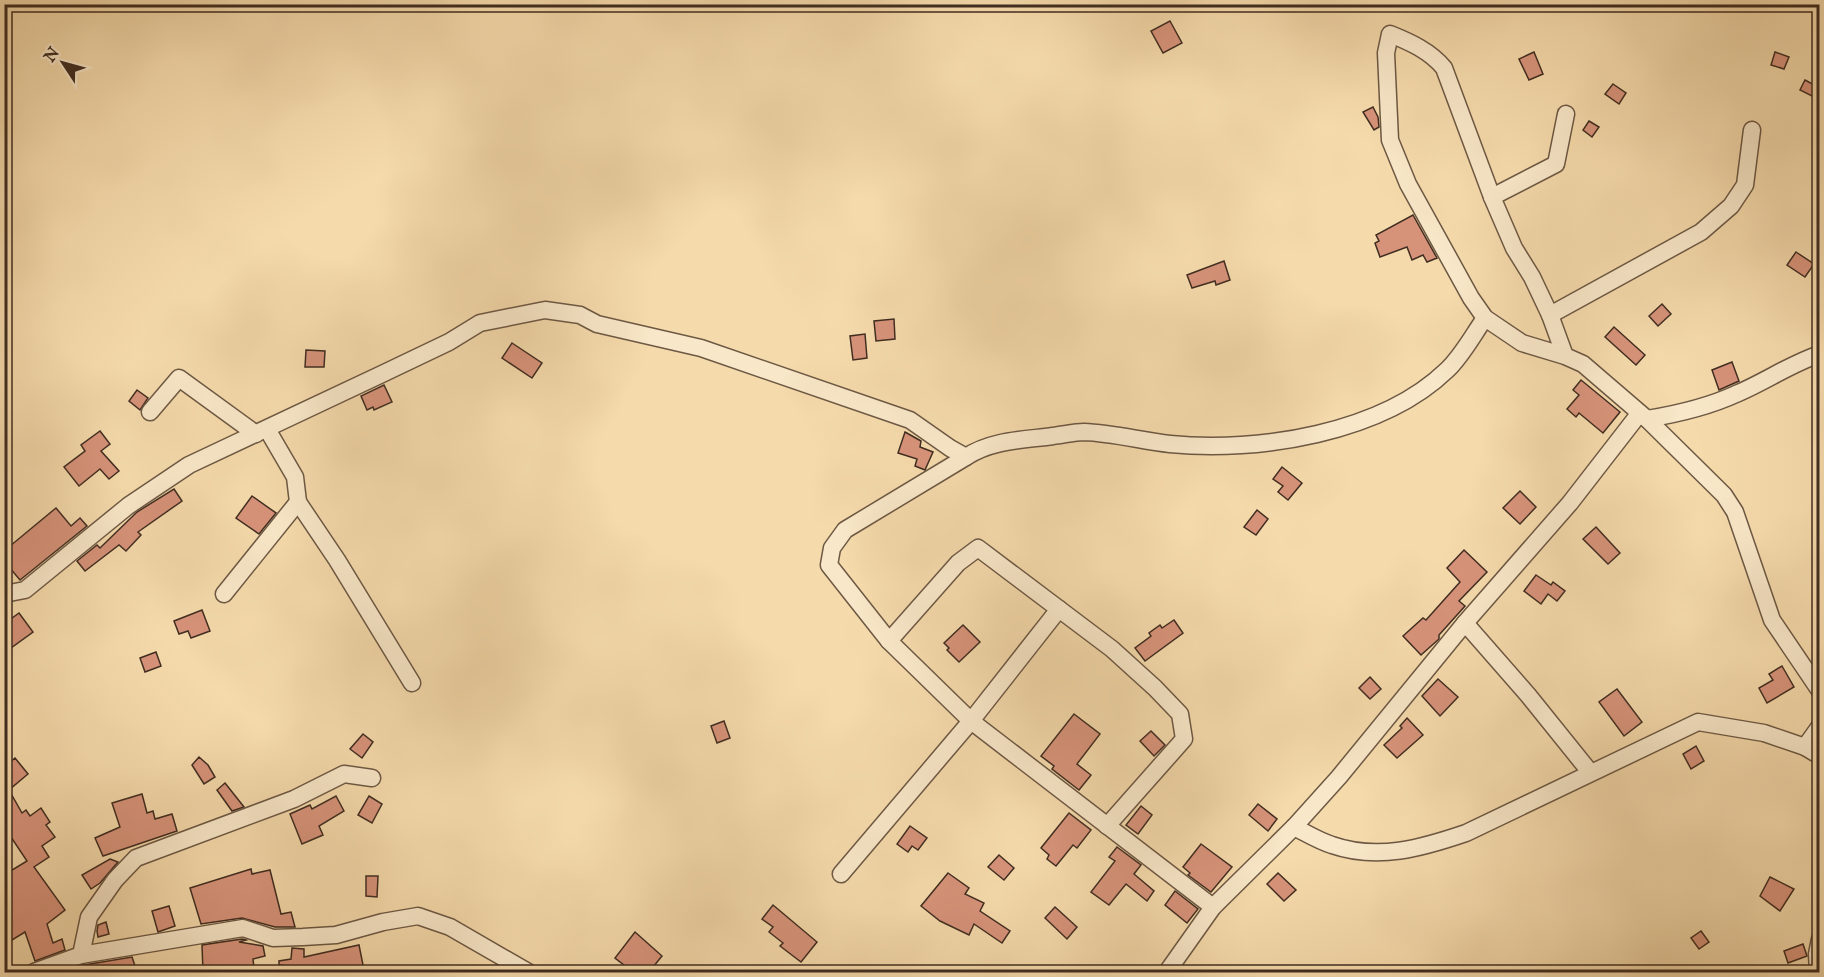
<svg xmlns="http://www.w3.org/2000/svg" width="1824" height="977" font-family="'IM FELL English',serif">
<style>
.building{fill:#d7937a;stroke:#402d21;stroke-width:1.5}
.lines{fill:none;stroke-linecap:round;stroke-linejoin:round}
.minor-casing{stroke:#6d5844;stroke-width:19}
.minor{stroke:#f8e7c8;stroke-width:16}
</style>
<rect width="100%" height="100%" fill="#f5daab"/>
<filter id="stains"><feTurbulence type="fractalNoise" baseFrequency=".00333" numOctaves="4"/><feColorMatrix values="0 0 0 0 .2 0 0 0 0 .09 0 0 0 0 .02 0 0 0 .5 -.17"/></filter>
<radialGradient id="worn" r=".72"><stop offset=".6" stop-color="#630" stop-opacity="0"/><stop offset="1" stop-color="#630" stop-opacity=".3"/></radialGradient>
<g class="building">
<path d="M1170 21 1182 43 1163 53 1151 31Z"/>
<path d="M1534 52 1543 74 1529 80 1519 59Z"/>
<path d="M1775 52 1789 57 1784 69 1771 65Z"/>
<path d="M1805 80 1820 88 1816 98 1800 90Z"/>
<path d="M1613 84 1626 93 1619 104 1605 94Z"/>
<path d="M1373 107 1378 117 1379 127 1374 130 1363 112Z"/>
<path d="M1589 121 1599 127 1592 137 1583 130Z"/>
<path d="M1413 215 1437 258 1427 262 1423 255 1412 260 1407 247 1380 257 1375 243 1379 241 1376 235Z"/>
<path d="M1796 252 1814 264 1805 277 1787 265Z"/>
<path d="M1224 261 1230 280 1216 285 1215 281 1192 288 1187 275Z"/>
<path d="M1662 304 1671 314 1658 326 1649 316Z"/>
<path d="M894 319 895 339 876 341 874 321Z"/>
<path d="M1614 327 1645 355 1636 365 1605 337Z"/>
<path d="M865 334 867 358 853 360 850 336Z"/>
<path d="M512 343 542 363 532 378 502 358Z"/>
<path d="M306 350 325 351 324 367H305Z"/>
<path d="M1732 362 1739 381 1719 390 1712 370Z"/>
<path d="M1581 380 1620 412 1603 433 1579 413 1576 417 1567 409 1579 395 1573 390Z"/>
<path d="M384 385 392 402 374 410 373 407 367 410 361 396Z"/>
<path d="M137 390 148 398 140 410 129 401Z"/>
<path d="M100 431 110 444 101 451 119 471 109 479 100 469 79 486 64 467 85 451 81 445Z"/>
<path d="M905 432 921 441 920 447 933 452 925 470 915 466 917 459 898 453Z"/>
<path d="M1282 467 1302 483 1288 500 1278 492 1283 486 1273 479Z"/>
<path d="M174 489 182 501 138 532 141 535 126 551 119 545 85 571 77 561 97 545 100 548 137 512Z"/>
<path d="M1520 491 1536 507 1520 524 1503 508Z"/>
<path d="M252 496 276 513 259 534 236 518Z"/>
<path d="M56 508 71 526 80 518 87 526 20 580 4 561V551Z"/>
<path d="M1257 510 1268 519 1256 535 1244 527Z"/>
<path d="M1596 527 1620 553 1608 564 1583 539Z"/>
<path d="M1464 550 1487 572 1459 601 1465 606 1439 635V639L1421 655 1403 636 1423 618 1426 620 1460 582 1447 568Z"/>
<path d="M1536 575 1551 585 1553 582 1565 591 1557 601 1548 594 1541 604 1524 591Z"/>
<path d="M202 610 210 631 191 638 188 631 179 634 174 621Z"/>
<path d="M19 613 33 632 4 653V624Z"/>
<path d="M1174 620 1183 633 1145 661 1135 648 1151 636 1149 633 1160 625 1162 628Z"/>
<path d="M963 625 980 642 959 662 947 650 949 648 944 643Z"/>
<path d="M156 652 161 666 145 672 140 658Z"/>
<path d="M1782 666 1794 687 1767 703 1759 688 1773 680 1769 674Z"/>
<path d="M1370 677 1381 689 1370 699 1359 688Z"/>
<path d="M1438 679 1458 697 1440 716 1422 696Z"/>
<path d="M1617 689 1642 722 1624 736 1599 702Z"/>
<path d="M1074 714 1100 734 1077 764 1091 775 1079 790 1052 769 1054 766 1041 756Z"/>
<path d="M1407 718 1423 735 1397 758 1384 745 1402 728 1400 726Z"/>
<path d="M724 721 730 738 717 743 711 726Z"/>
<path d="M1151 731 1165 745 1154 756 1140 741Z"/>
<path d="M363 734 373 742 362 758 350 749Z"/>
<path d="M1696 746 1704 761 1691 769 1683 754Z"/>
<path d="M199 757 208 765 215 777 204 784 192 765Z"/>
<path d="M15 758 28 774 9 790 22 813 26 810 30 816 41 808 50 822 46 825 55 837 42 846 49 857 34 867 65 910 47 924 53 943 62 939 65 950 35 961 25 932 4 945V875L27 861 9 834 4 837V767Z"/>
<path d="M225 783 244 807 232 811 217 790Z"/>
<path d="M142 794 147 813 153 811 155 819 172 814 177 831 103 856 95 838 120 827 112 803Z"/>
<path d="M336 796 344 811 319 826 323 835 302 844 290 814 310 805 312 809Z"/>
<path d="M369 796 382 804 372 823 358 815Z"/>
<path d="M1258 804 1277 819 1268 831 1249 815Z"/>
<path d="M1141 806 1152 815 1138 834 1126 825Z"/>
<path d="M1069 813 1091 830 1077 848 1073 845 1056 866 1047 859 1049 855 1041 848Z"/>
<path d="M910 826 927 838 918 850 912 846 908 852 897 844Z"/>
<path d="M1201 844 1232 867 1211 892 1188 875 1190 873 1183 867Z"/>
<path d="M1117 847 1141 865 1134 874 1154 891 1147 901 1126 884 1109 905 1091 892 1115 861 1109 857Z"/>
<path d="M999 855 1014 868 1004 880 988 867Z"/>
<path d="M110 859 118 862 100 883 91 889 82 875Z"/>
<path d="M251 869 252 874 270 870 281 914 291 912 295 927H275L242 918 201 924 190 888Z"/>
<path d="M948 873 969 888 965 894 984 903 980 911 1010 931 1002 943 974 924 969 935 940 921 921 906Z"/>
<path d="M1278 873 1296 890 1284 901 1267 884Z"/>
<path d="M366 876H378L377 897 366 896Z"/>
<path d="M1770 877 1794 889 1780 911 1760 896Z"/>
<path d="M1175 891 1198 909 1187 923 1165 905Z"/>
<path d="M773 905 817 942 801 962 780 946 783 943 769 932 773 927 762 919Z"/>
<path d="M169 906 175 926 158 932 152 911Z"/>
<path d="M1055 907 1077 927 1067 939 1045 918Z"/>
<path d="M106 922 109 934 98 937 97 931 98 925Z"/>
<path d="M1701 931 1709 942 1699 949 1691 938Z"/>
<path d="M635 932 662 956 649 972H633L615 958Z"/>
<path d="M242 939 246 940 239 942 263 946 265 956 253 959 254 968 238 969V972H203L202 945Z"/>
<path d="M1803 944 1807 956 1788 963 1784 951Z"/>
<path d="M359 945 364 970 352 972H308L307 968 279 965V961L291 959 292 948 304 949V957Z"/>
<path d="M132 957 137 972H63L84 965Z"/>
</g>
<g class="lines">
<defs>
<g id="minor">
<path d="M1492 197 1556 164 1566 114"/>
<path d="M1550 315 1701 232 1731 206 1745 185 1752 130"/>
<path d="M1565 356 1550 315 1532 277 1514 248 1492 197 1444 68C1430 51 1410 42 1390 34L1386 53 1390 140 1408 184 1471 298 1485 318 1522 343 1565 356 1583 364 1647 419 1724 495 1735 512 1772 620 1820 691"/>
<path d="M150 412 179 378 256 434"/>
<path d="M1647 419C1677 414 1708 407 1736 394 1765 382 1790 364 1820 354"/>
<path d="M966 457 845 530 832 548 829 565 889 641 971 721 1213 907"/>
<path d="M298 502 337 560 412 683"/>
<path d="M4 594 25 590 128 506 189 465 382 374 449 342 480 323 545 310 580 315 597 324 701 348 910 420 950 448 966 457C991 440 1024 440 1053 436 1063 435 1074 432 1084 432 1113 433 1142 441 1170 444 1258 453 1382 433 1447 370 1462 356 1473 335 1485 318"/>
<path d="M224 594 298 502 295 477 267 429"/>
<path d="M1465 623 1528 695 1590 772"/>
<path d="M889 641 958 563 978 548 1112 649 1155 688 1180 714 1184 739 1107 826"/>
<path d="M1805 747 1820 726"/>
<path d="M1294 827C1306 833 1319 841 1332 845 1378 861 1422 848 1466 833L1698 722 1764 733 1805 747 1820 756"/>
<path d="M841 874 971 721 1059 609"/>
<path d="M81 955 89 917 115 880 136 858 294 799 344 774 372 778"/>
<path d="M34 972 81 955 243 928 273 938 303 937 336 935 383 922 418 916 450 927 528 972"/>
<path d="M1167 972 1213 907 1294 827 1339 777 1465 623 1570 503 1639 414"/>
<path d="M1818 972 1817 954 1820 939"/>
</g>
</defs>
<use href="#minor" class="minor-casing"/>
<use href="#minor" class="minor"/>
</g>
<rect width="1824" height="977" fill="none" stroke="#f5daab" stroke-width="24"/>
<rect x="6" y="6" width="1812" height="965" fill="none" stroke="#402d21" stroke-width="3"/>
<rect x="12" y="12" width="1800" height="953" fill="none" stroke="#402d21" stroke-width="1.5"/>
<g transform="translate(63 63) rotate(306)" stroke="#f8e7c8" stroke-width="4.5" paint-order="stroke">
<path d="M0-4.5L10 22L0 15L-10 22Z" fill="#402d21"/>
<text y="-9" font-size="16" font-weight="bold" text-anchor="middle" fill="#402d21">N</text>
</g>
<rect width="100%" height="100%" filter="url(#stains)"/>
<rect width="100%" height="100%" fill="url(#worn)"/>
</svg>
